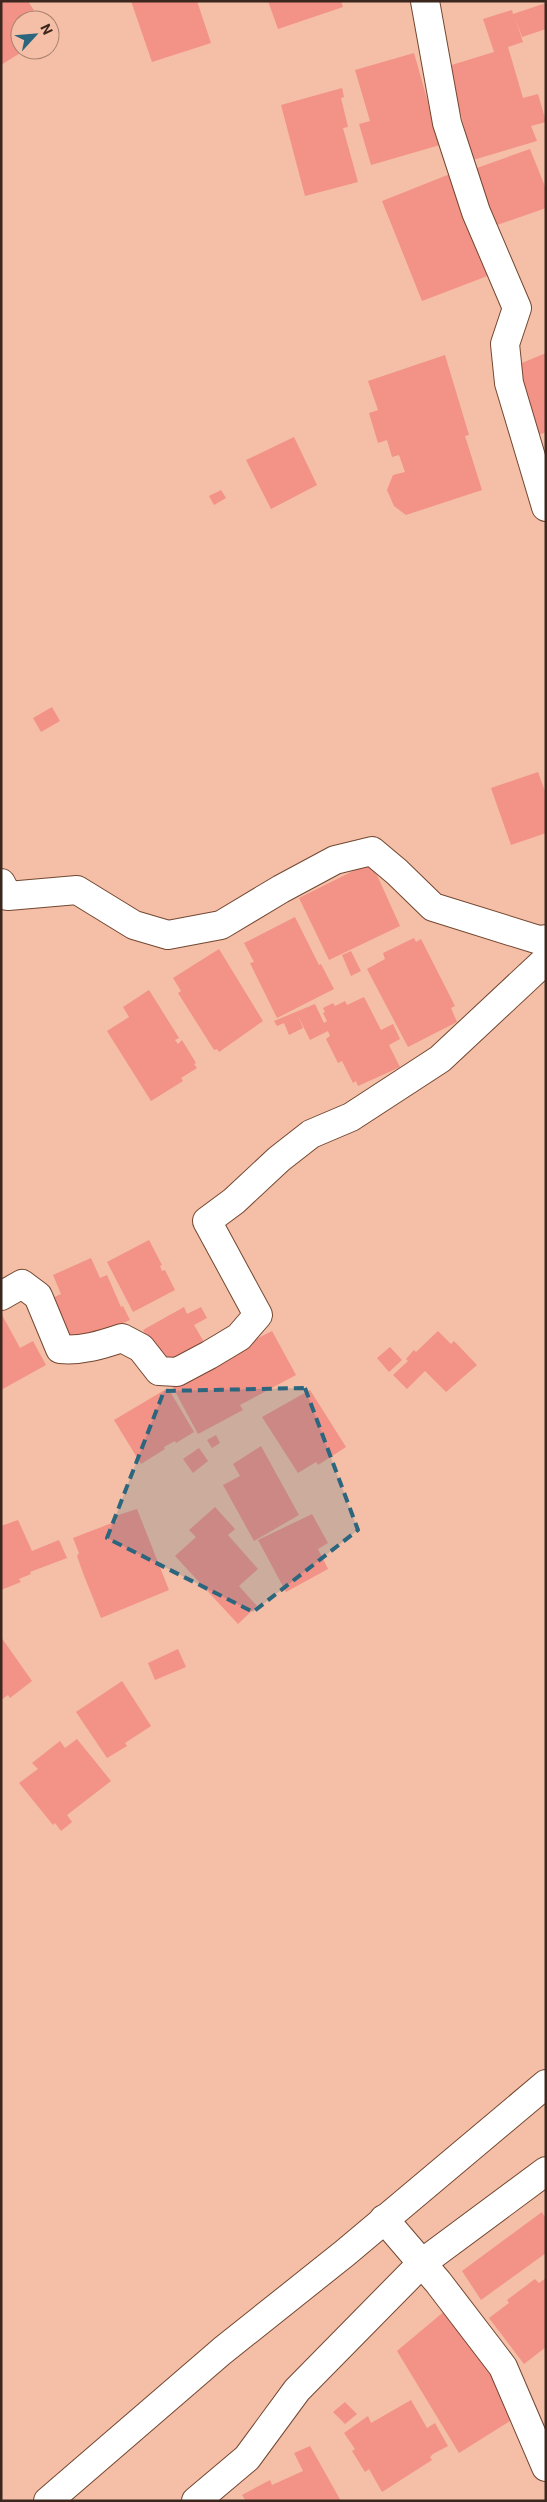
<svg xmlns="http://www.w3.org/2000/svg" width="547" height="2502" font-family="Roboto,sans-serif">
<style>
.building{fill:#f39287}
.lines{fill:none;stroke-linecap:round;stroke-linejoin:round}
.minor-casing{stroke:#734731;stroke-width:30}
.tertiary-casing{stroke:#734731;stroke-width:30}
.minor{stroke:#fff;stroke-width:28}
.tertiary{stroke:#fff;stroke-width:28}
.marked{fill:#2b667e;fill-opacity:0.2;stroke:#2b667e;stroke-width:4;stroke-dasharray:10 6;stroke-linejoin:round}
</style>
<rect width="100%" height="100%" fill="#f4bfa6"/>
<g class="building">
<path d="M1 1H28L40 20H20V50H25L1 65Z"/>
<path d="M131 1H197L211 43 152 62Z"/>
<path d="M268 1H341L343 7 278 29Z"/>
<path d="M546 3V29L522 37 515 18 523 42 508 47 523 98 538 94 546 122 531 126 537 141 473 160 457 100 442 68 494 52 483 19 512 10 513 14Z"/>
<path d="M414 53 440 145 371 165 359 124 370 121 355 70Z"/>
<path d="M342 88 344 97 341 98 348 127 343 128 358 182 305 196 281 105Z"/>
<path d="M530 149 546 189V208L494 226 474 169Z"/>
<path d="M450 174 490 275 422 301 382 201Z"/>
<path d="M546 353V432L531 438 510 368Z"/>
<path d="M445 355 469 435 465 436 482 490 406 515 394 506 387 490 393 475 405 472 399 455 392 457 387 440 378 443 369 413 378 410 368 381Z"/>
<path d="M294 437 317 485 271 509 246 460Z"/>
<path d="M221 490 226 498 214 505 209 496Z"/>
<path d="M52 707 60 721 41 732 33 718Z"/>
<path d="M538 772 546 794V833L511 845 491 788Z"/>
<path d="M371 862 400 926 329 960 299 898Z"/>
<path d="M295 917 319 965 321 964 334 989 277 1018 250 963 254 962 244 943Z"/>
<path d="M414 938 416 942 421 939 455 1006 451 1008 457 1022 408 1047 367 969 385 959 383 953Z"/>
<path d="M219 949 263 1021 219 1052 217 1049 214 1050 178 993 181 991 173 978Z"/>
<path d="M351 951 361 971 351 976 342 955Z"/>
<path d="M149 990 179 1038 175 1040 178 1044 182 1040 196 1063 194 1064 197 1068 181 1078 183 1081 151 1101 107 1031 129 1017 123 1007Z"/>
<path d="M364 997 381 1030 393 1024 400 1039 389 1045 400 1067 358 1086 356 1081 353 1083 342 1061 338 1063 326 1039 330 1036 328 1031 310 1040 298 1016 303 1028 289 1035 284 1023 277 1026 274 1021 315 1004 324 1023 327 1021 323 1013 325 1012 323 1008 333 1003 335 1006 345 1001 347 1005Z"/>
<path d="M149 1240 162 1265 160 1266 162 1271 165 1270 175 1290 133 1312 107 1262Z"/>
<path d="M91 1258 100 1278 107 1275 121 1307 123 1306 130 1320 71 1346 50 1299 61 1294 53 1275Z"/>
<path d="M184 1307 187 1314 201 1307 207 1318 194 1325 208 1349 169 1371 143 1330Z"/>
<path d="M1 1313 20 1348 33 1341 46 1365 1 1390Z"/>
<path d="M272 1331 296 1375 240 1405 243 1410 198 1434 170 1382Z"/>
<path d="M438 1331 451 1344 454 1341 477 1365 446 1392 425 1371 407 1389 393 1375 408 1361 406 1359 414 1350 416 1352Z"/>
<path d="M390 1347 402 1360 389 1372 377 1358Z"/>
<path d="M168 1388 194 1432 176 1443 175 1441 164 1447 165 1449 141 1464 114 1420Z"/>
<path d="M310 1390 346 1447 318 1465 316 1462 298 1473 262 1417Z"/>
<path d="M216 1435 220 1443 212 1448 207 1440Z"/>
<path d="M261 1446 299 1515 254 1541 223 1485 240 1476 233 1464Z"/>
<path d="M199 1448 208 1461 193 1473 183 1459Z"/>
<path d="M215 1507 235 1529 228 1535 258 1569 239 1586 257 1606 238 1624 175 1556 196 1537 189 1530Z"/>
<path d="M137 1509 169 1590 101 1618 83 1573 77 1556 79 1553 73 1538 117 1521 115 1516Z"/>
<path d="M312 1514 328 1543 318 1549 328 1569 286 1592 258 1540Z"/>
<path d="M18 1520 32 1551 59 1540 67 1558 30 1572 31 1574 19 1579 21 1582 1 1590V1526Z"/>
<path d="M1 1637 32 1681 10 1698 8 1695 1 1700Z"/>
<path d="M178 1649 186 1667 155 1680 148 1663Z"/>
<path d="M122 1681 151 1726 125 1743 127 1746 107 1758 76 1712Z"/>
<path d="M77 1739 111 1781 67 1815 72 1822 61 1831 55 1823 53 1825 19 1783 38 1769 32 1763 60 1741 65 1748Z"/>
<path d="M542 2212 546 2219V2253L481 2300 462 2271Z"/>
<path d="M546 2278V2347L524 2364 489 2318 509 2303 507 2300 535 2279 539 2283Z"/>
<path d="M453 2304 521 2414 459 2453 397 2351Z"/>
<path d="M411 2400 427 2428 435 2423 448 2446 433 2454 430 2457 432 2460 382 2492 369 2469 365 2472 352 2451 355 2449 344 2433 368 2416 371 2423Z"/>
<path d="M345 2402 357 2414 345 2424 333 2412Z"/>
<path d="M310 2446 341 2501H246L242 2495 270 2480 272 2485 303 2471 294 2453Z"/>
</g>
<g class="lines">
<defs>
<g id="minor">
<path d="M425 1 447 123 476 212 517 308 505 344 509 383 546 507"/>
<path d="M1 883 8 896 77 890 134 925 168 935 221 925 281 889 335 860 372 851 397 872 433 907 539 940 546 939"/>
<path d="M1 1296 22 1284 38 1296 60 1349C82 1351 101 1345 122 1338L141 1348 159 1371 177 1372 209 1355 239 1337 258 1315 207 1221 234 1201 279 1159 311 1134 351 1117 440 1059 546 960"/>
<path d="M384 2219 438 2282 503 2367 546 2467"/>
<path d="M196 2501 247 2458 297 2390 422 2263 546 2171"/>
</g>
<path id="tertiary" d="M48 2501 222 2351 345 2253 546 2084"/>
</defs>
<use href="#minor" class="minor-casing"/>
<use href="#tertiary" class="tertiary-casing"/>
<use href="#minor" class="minor"/>
<use href="#tertiary" class="tertiary"/>
</g>
<path class="marked" d="M305 1388 358 1530 253 1612 107 1538 164 1391Z"/>
<rect width="547" height="2502" fill="none" stroke="#3b271d" stroke-width="5"/>
<g transform="translate(35 35) rotate(64)"><circle r="24" fill="#f4bfa6" stroke="#aa826f"/>
<path d="M0-4L9 19L0 12L-9 19Z" fill="#2b667e"/>
<text y="-8" font-size="14" font-weight="bold" text-anchor="middle" fill="#3b271d">N</text>
</g>
</svg>
